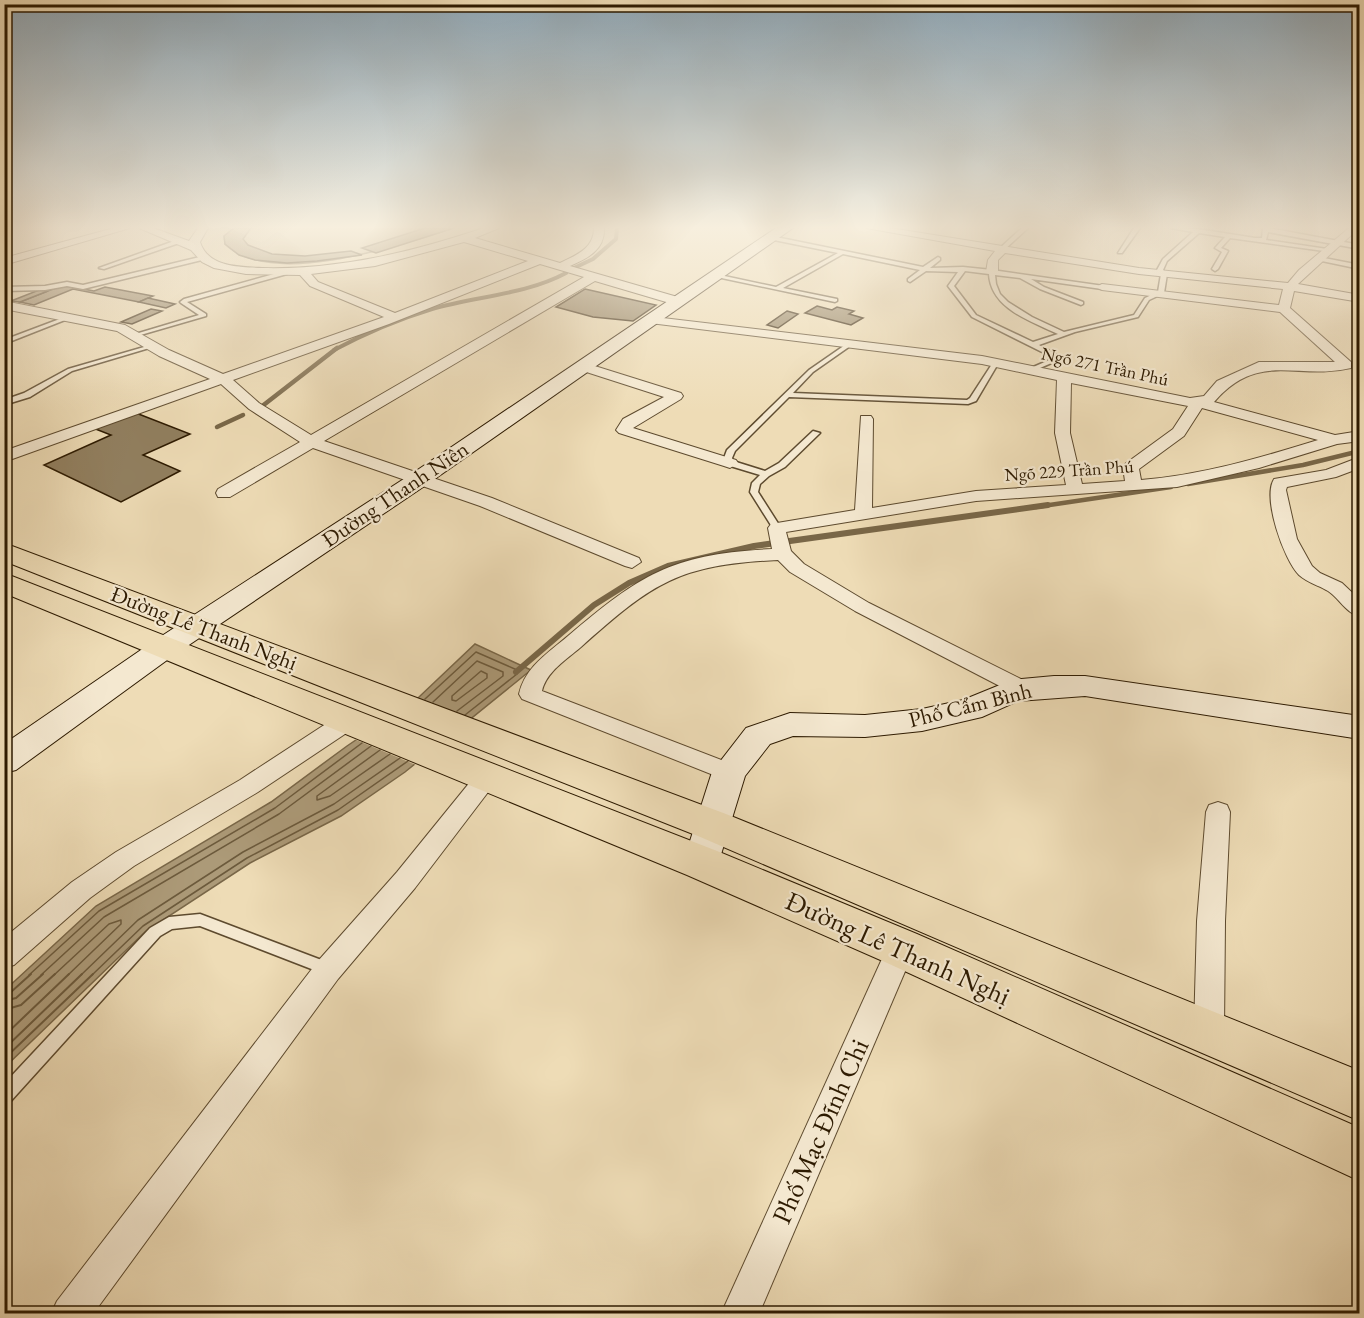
<svg xmlns="http://www.w3.org/2000/svg" width="1364" height="1318" font-family="'EB Garamond',serif">
<style>
.green{fill:#cdbb97;stroke:#7d6a4c;stroke-width:1.5}
.water{fill:#ac9a78;stroke:#796748;stroke-width:1.5}
.pier{fill:#eedcb6}
.lines{fill:none;stroke-linecap:round;stroke-linejoin:round}
.shore-far1{stroke:#6c5a3c;stroke-width:1.5}
.shore{stroke:#6c5a3c;stroke-width:2}
.stream-far2{stroke:#796748;stroke-width:4}
.stream-far1{stroke:#796748;stroke-width:4.5}
.stream{stroke:#796748;stroke-width:6}
.building{fill:#917f5f;stroke:#2d1a00;stroke-width:1.5}
.lane-casing{stroke:#5d4a2e;stroke-width:3}
.street-casing{stroke:#5d4a2e;stroke-width:2}
.secondary-casing{stroke:#2d1a00;stroke-width:2}
.highway-casing{stroke:#2d1a00;stroke-width:2}
.lane{fill:#f4e8d0;fill-rule:evenodd}
.street{fill:#f4e8d0;fill-rule:evenodd}
.secondary{fill:#f4e8d0;fill-rule:evenodd}
.highway{fill:#eedcb6;fill-rule:evenodd}
.labels{text-anchor:middle;dominant-baseline:central;stroke-width:4.5;stroke-linejoin:round;paint-order:stroke}
.far-street-label{font-size:18px;fill:#2d1a00;stroke:#f4e8d0}
.street-label{font-size:22px;fill:#2d1a00;stroke:#f4e8d0}
.near-street-label{font-size:27px;fill:#2d1a00;stroke:#f4e8d0}
</style>
<rect width="100%" height="100%" fill="#eedcb6"/>
<filter id="stains"><feTurbulence type="fractalNoise" baseFrequency=".00333" numOctaves="4"/><feColorMatrix values="0 0 0 0 .2 0 0 0 0 .09 0 0 0 0 .02 0 0 0 .5 -.17"/></filter>
<radialGradient id="worn" r=".72"><stop offset=".6" stop-color="#630" stop-opacity="0"/><stop offset="1" stop-color="#630" stop-opacity=".3"/></radialGradient>
<path class="green" d="M234 228H454C401 245 271 289 225 244L224 236Z"/>
<path class="water" d="M475 644 531 670 405 772 341 816 250 863 146 931 5 1067V990L96 906 271 802 347 746 419 697Z"/>
<path class="pier" d="M414 698 472 719 416 765 354 739Z"/>
<g class="lines">
<g class="shore-far1">
<path d="M481 671 487 674V678L456 701 452 700V696Z"/>
<path d="M425 699 476 652 517 670V674L465 715"/>
<path d="M433 702 477 661 503 672V676L457 711"/>
<path d="M380 750 317 796V800L330 796 390 754"/>
<path d="M29 975 99 911 275 808 362 743"/>
<path d="M41 975 104 917 279 814 371 746"/>
<path d="M54 975 109 924 121 920V924L68 975"/>
<path d="M81 975 138 920 243 852 334 804 400 758"/>
<path d="M92 975 143 926 247 858 338 810 408 761"/>
</g>
<g class="shore">
<path d="M4 994 11 992 31 974"/>
<path d="M4 1001 16 998 43 974"/>
<path d="M4 1010 21 1005 55 974"/>
<path d="M4 1036 69 974"/>
<path d="M4 1049 82 974"/>
<path d="M4 1059 93 974"/>
</g>
<g class="stream-far2">
<path d="M574 268 593 259 616 239 617 228"/>
<path d="M334 350C364 334 399 319 432 309 476 296 525 295 566 273"/>
</g>
<g class="stream-far1">
<path d="M261 407 337 348"/>
<path d="M217 427 243 415"/>
<path d="M1188 484 1303 465 1360 451"/>
<path d="M1036 507 1171 487"/>
</g>
<path class="stream" d="M516 672 594 605 629 583 668 566 754 546 1048 505"/>
</g>
<g class="building">
<path d="M234 228H251L243 239 248 245 272 254 305 256 351 251 362 255 317 261 287 263 255 260 239 255 225 244 224 236Z"/>
<path d="M425 228H454L376 253 362 248Z"/>
<path d="M63 285 94 291 105 287 153 296 139 302 73 289 34 305 20 302Z"/>
<path d="M585 289 656 305 633 321 593 317 556 307Z"/>
<path d="M39 290 48 291 20 302 11 301Z"/>
<path d="M148 298 175 304 166 308 139 302Z"/>
<path d="M817 306 832 310 837 307 854 311 849 314 863 318 851 325 805 313Z"/>
<path d="M151 309 162 311 132 324 121 322Z"/>
<path d="M787 311 798 314 778 328 767 325Z"/>
<path d="M136 413 190 434 143 455 180 471 121 502 44 465 111 435 93 428Z"/>
</g>
<g class="lines">
<defs>
<g id="lane">
<path d="M1022 228H1028L1005 249H1001V247Z"/>
<path d="M1134 228H1140L1122 253H1118Z"/>
<path d="M1171 228 1198 229 1255 238H1262L1263 228H1269L1360 245V249L1268 232 1266 240 1334 250 1331 252 1230 238 1221 248 1228 251 1218 269 1215 271 1212 269 1222 252 1215 248 1225 237 1199 233 1167 261 1163 270 1167 274 1164 293 1149 300 1138 317 1075 332 1039 345 1063 358 1033 371 1031 370V368L1054 358 972 317 948 286 958 272 926 271 910 282 908 281V279L920 270 843 254 783 288 837 299V301L835 302 712 276 715 274 776 287 838 253 769 239 771 236 923 267 938 257 940 258V260L930 268 963 267 992 270 1104 286 1105 287 1102 289 1031 279 1044 287 1083 302V304L1081 305 1040 289 1020 278 995 275 996 284 1000 294 1008 302 1032 317 1064 332 1134 315 1145 298 1158 292 1161 274 1157 270 1163 259 1193 232ZM965 271 989 274C991 309 1031 321 1058 334L1033 342 976 315 954 286Z"/>
<path d="M177 240 179 243 104 269 99 268Z"/>
<path d="M204 256 206 257V259L83 289 67 286 45 290 4 291V287L45 286 67 282 83 285Z"/>
<path d="M1319 257 1360 265V269L1317 260V258Z"/>
<path d="M285 271 287 272V274L187 302 206 314V316L137 336 132 335 199 315 181 303 180 302 184 299Z"/>
<path d="M65 317 70 318 4 344V340Z"/>
<path d="M848 343 853 344 813 372 793 393 967 400 970 398 994 361 999 362 976 401 968 404 789 397 735 451 732 458 733 461 765 471 779 463 813 431 820 433 785 467 769 476 760 484 758 492 781 528 777 531 774 530 750 492 752 483 760 475 727 465 724 458 727 450 809 370Z"/>
<path d="M151 345 156 346 72 371 30 397 4 405V400L24 393 68 369Z"/>
<path d="M200 914 332 964 334 969 332 974 327 975 200 926 172 929 160 936 10 1102 4 1104V1084L150 928 169 917Z"/>
</g>
<g id="street">
<path d="M114 228H130L4 265V258Z"/>
<path d="M139 228H153L189 241 198 228H208L200 242C208 267 238 267 262 268 339 270 412 252 484 228H499L475 238 560 263C576 255 594 249 594 228H604C605 250 588 258 570 266L681 298V304H673L595 281 324 441 492 498 639 558 641 562 632 568 625 566 480 506 313 448 230 497H218L216 493 218 489 300 442 249 409 221 384 4 462V451L210 379 159 356 117 331 4 309V301L125 325 169 350 223 374 384 317 310 286 300 275 246 274 214 268 202 262 191 250ZM464 242 528 261 395 313 318 282 311 274 375 266ZM540 264 584 277 311 435 259 403 233 380 389 324Z"/>
<path d="M866 228H890L1139 268 1288 283 1299 270 1349 228H1359L1298 284 1360 295V302L1294 291 1290 308 1351 362V368C1296 381 1259 350 1214 402L1335 435 1360 431V441L1337 444 1259 468 1177 487 976 501 786 532 791 551 804 564 869 603 1033 685 1036 690 1033 695 1025 697 1017 695 855 611 790 572 778 560C678 565 654 582 581 647 567 659 546 672 542 691L737 766 741 772 737 778 729 781 721 778 522 699 519 694C525 667 548 653 568 636 642 573 673 554 772 549L768 528 771 524 855 510 861 416H871L873 419 872 508 976 491 1066 485 1055 433 1057 380 982 364 650 323 646 322V316L982 356 1190 398 1204 396 1217 381 1259 362H1335L1280 312 1102 290 1096 287 1102 284 1279 305 1283 289 1139 274 1005 253 998 260V272L992 275 986 272 988 260 995 251ZM1071 383 1188 406 1173 429 1125 464 1123 467 1125 481 1082 484 1070 433ZM1202 408 1318 440C1260 458 1202 475 1141 480L1139 469 1184 436Z"/>
<path d="M582 362 681 393 683 396 681 399 633 428 736 460 738 463 730 468 724 466 619 433 616 430 623 419 664 397 577 369V363Z"/>
<path d="M1360 457V468L1336 477 1287 487 1286 490 1297 539 1312 566 1320 573 1342 583 1360 600V617C1346 613 1339 598 1328 591 1318 585 1308 583 1299 575 1284 560 1262 498 1274 479L1326 470Z"/>
<path d="M349 712 357 714 360 720 357 726 258 792 134 866 90 898 14 965 4 968V938L72 882 116 852 240 780 341 714Z"/>
<path d="M487 768 495 771 499 777 495 783 415 888 338 979 93 1314H51L57 1301 318 961 397 872 479 771Z"/>
<path d="M1218 802 1227 805 1230 812 1225 921 1224 1031 1220 1041 1209 1045 1198 1041 1194 1031 1197 921 1206 812 1209 805Z"/>
<path d="M901 936 911 939 915 948 759 1314H721L891 939Z"/>
</g>
<g id="secondary">
<path d="M776 228H793L429 483 174 655 16 770 4 773V744L154 641 413 473Z"/>
<path d="M1054 676H1085L1360 716V739L1085 696 1018 701 982 717 922 731 865 737 793 736 770 744 745 776 715 874 702 878 689 874 683 863 712 772 746 728 790 713 865 715 922 709 963 700 1012 680Z"/>
</g>
<g id="highway">
<path d="M4 543 726 814 1360 1071V1121L698 836 4 561Z"/>
<path d="M4 573 717 851 917 934 1360 1128V1181L885 962 687 875 4 593Z"/>
</g>
</defs>
<use href="#lane" class="lane-casing"/>
<use href="#street" class="street-casing"/>
<use href="#secondary" class="secondary-casing"/>
<use href="#highway" class="highway-casing"/>
<use href="#lane" class="lane"/>
<use href="#street" class="street"/>
<use href="#secondary" class="secondary"/>
<use href="#highway" class="highway"/>
</g>
<linearGradient id="sky" x2="0" y2="1"><stop stop-color="#90aabb"/><stop offset="0.55" stop-color="#f7efde"/><stop offset="1" stop-color="#f7efde" stop-opacity="0"/></linearGradient>
<rect width="1364" height="413" fill="url(#sky)"/>
<g class="labels">
<g class="far-street-label">
<text transform="translate(1105 366) rotate(12)">Ngõ 271 Trần Phú</text>
<text transform="translate(1069 470) rotate(-4)">Ngõ 229 Trần Phú</text>
</g>
<g class="street-label">
<text transform="translate(395 494) rotate(-34)">Đường Thanh Niên</text>
<text transform="translate(204 628) rotate(21)">Đường Lê Thanh Nghị</text>
<text transform="translate(970 705) rotate(-14)">Phố Cẩm Bình</text>
</g>
<g class="near-street-label">
<text transform="translate(898 948) rotate(24)">Đường Lê Thanh Nghị</text>
<text transform="translate(820 1131) rotate(-66)">Phố Mạc Đĩnh Chi</text>
</g>
</g>
<rect width="1364" height="1318" fill="none" stroke="#eedcb6" stroke-width="24"/>
<rect x="6" y="6" width="1352" height="1306" fill="none" stroke="#2d1a00" stroke-width="3"/>
<rect x="12" y="12" width="1340" height="1294" fill="none" stroke="#2d1a00" stroke-width="1.5"/>
<rect width="100%" height="100%" filter="url(#stains)"/>
<rect width="100%" height="100%" fill="url(#worn)"/>
</svg>
